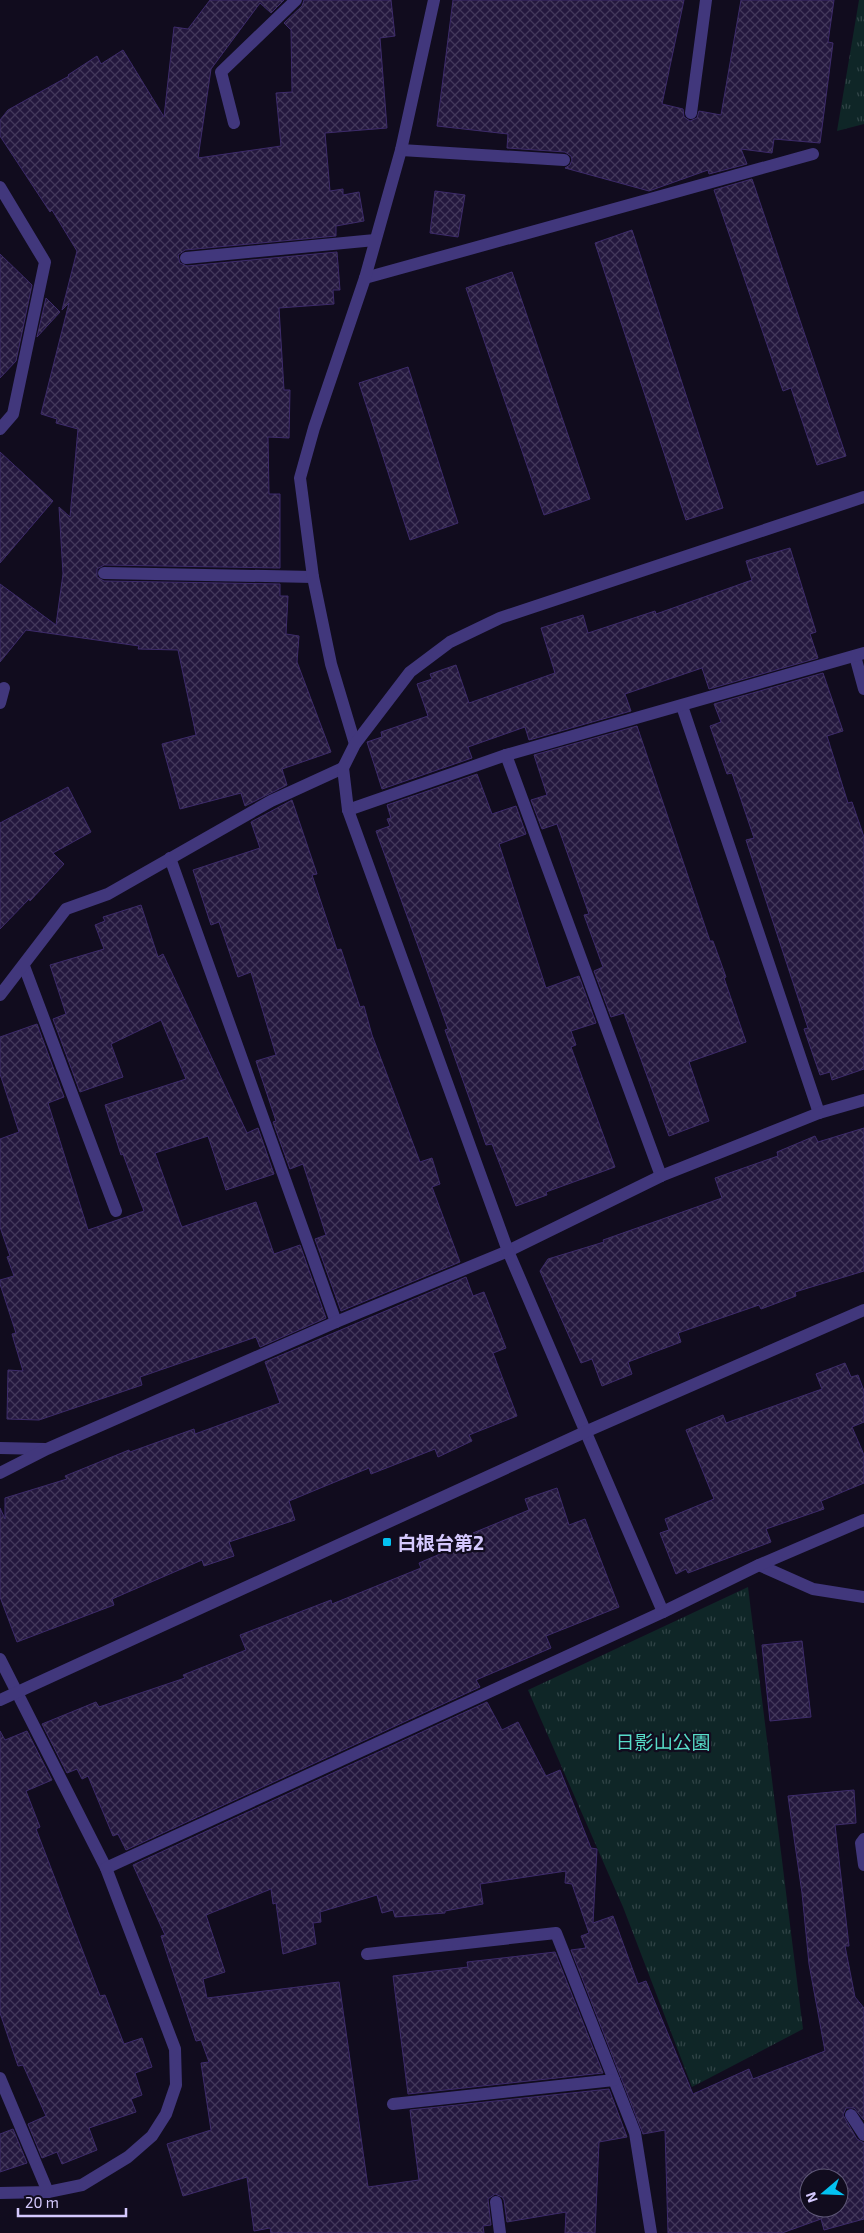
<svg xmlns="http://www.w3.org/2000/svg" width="864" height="2233" font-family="'Exo 2','Noto Sans JP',sans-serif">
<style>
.grass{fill:url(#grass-tufts)}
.building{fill:url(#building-cross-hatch);stroke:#3d2b6a;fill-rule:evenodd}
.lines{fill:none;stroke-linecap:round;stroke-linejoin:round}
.service{stroke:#41377c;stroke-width:12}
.minor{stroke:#41377c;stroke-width:12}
.tertiary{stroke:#41377c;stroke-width:12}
.poi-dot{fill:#03c2f1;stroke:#110c1e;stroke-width:2}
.labels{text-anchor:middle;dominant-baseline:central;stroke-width:4.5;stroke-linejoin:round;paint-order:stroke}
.poi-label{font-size:19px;font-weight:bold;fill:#d5c9fe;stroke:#110c1e;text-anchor:start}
.park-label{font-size:19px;fill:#57dcc8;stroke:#110c1e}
</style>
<defs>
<pattern id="grass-tufts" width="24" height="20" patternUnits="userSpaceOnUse" patternTransform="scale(1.25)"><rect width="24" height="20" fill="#0f2627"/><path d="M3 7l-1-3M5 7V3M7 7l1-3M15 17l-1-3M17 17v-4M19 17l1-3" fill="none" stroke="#314447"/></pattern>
<pattern id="building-cross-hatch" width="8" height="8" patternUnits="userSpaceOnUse" patternTransform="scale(1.25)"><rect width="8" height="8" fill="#24183e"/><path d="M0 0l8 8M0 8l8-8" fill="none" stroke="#43385b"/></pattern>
</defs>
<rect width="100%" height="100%" fill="#110c1e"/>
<g class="grass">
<path d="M859 0H864V124L837 131Z"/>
<path d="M748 1587 803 2029 692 2087 623 1907 528 1690Z"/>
</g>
<g class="building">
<path d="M210 0H284L271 13 260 3 211 69 198 158 281 146 276 93 292 92 291 30 284 23 302 6 304 0H391L395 36 380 38 387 128 325 133 330 191 343 189V195L359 192 364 221 336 226V236L185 250 178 255 180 263 187 266 337 252 340 290H333L334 304 279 308 284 390H290L289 438 268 437 269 494H280V568L104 565 97 569V577L104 581 280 584V596H288L286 634 299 636 297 662 331 752 282 769 287 785 245 806 241 793 180 809 162 744 196 735 178 650 138 649 139 646 26 630 0 662V584L56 625 63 574 59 507 70 517 78 429 56 423 57 419 41 414 69 303 62 310 77 251 52 210 50 212 0 136V120L8 110 69 76 68 75 97 56 101 64 123 50 164 117 174 27 188 29Z"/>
<path d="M453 0H684L662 104 683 109 684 117 690 121 697 118 699 111 721 115 741 0H834L828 42 833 43 820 143 774 139 772 153 741 149 747 164 709 174 708 170 649 191 565 168 570 165 572 160 571 156 565 152 507 148 508 134 437 126Z"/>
<path d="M752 179 846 456 817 465 791 388 783 391 714 190Z"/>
<path d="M435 191 465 195 458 237 430 233Z"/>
<path d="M632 230 723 508 686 520 595 243Z"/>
<path d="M0 254 32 285 16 361 0 378Z"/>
<path d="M512 272 590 499 544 515 466 288Z"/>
<path d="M46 298 60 312 37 337Z"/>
<path d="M408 367 458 523 410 540 359 383Z"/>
<path d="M0 452 53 501 0 563Z"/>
<path d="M790 548 816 632 810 634 818 658 709 689 702 668 625 694 631 711 529 740 525 727 468 747 472 758 382 789 367 742 382 737 381 732 428 716 417 684 432 679 430 674 456 665 469 703 555 673 541 628 583 615 588 633 655 611 656 614 752 580 746 561Z"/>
<path d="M823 673 843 731 827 736 848 803 852 802 864 837V1069L832 1080 830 1072 820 1075 804 1029 808 1028 746 840 754 838 732 773 727 774 710 726 721 722 714 704Z"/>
<path d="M637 726 710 941H713L726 977 724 978 746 1042 689 1062 709 1121 669 1136 624 1013 611 1017 594 971 603 967 584 915 589 914 557 824 542 829 531 800 547 795 534 755Z"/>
<path d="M477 774 492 814 516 806 526 834 499 844 546 988 579 976 596 1023 571 1031 576 1045 571 1047 615 1167 546 1192 547 1195 516 1206 492 1144 486 1145 445 1030 448 1029 418 946 376 831 390 826 387 819 391 818 387 805Z"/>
<path d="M68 787 91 832 53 853 64 864 30 901 29 899 0 929V823Z"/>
<path d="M292 800 317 874 312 875 337 950 341 949 360 1007 364 1006 372 1035 420 1162 432 1158 440 1184 432 1187 460 1262 341 1311 315 1239 326 1235 303 1164 290 1169 273 1122 276 1121 256 1061 276 1055 251 972 238 977 219 922 211 925 193 870 260 848 251 822Z"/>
<path d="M141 905 158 957 163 954 247 1133 258 1128 274 1174 226 1190 208 1136 155 1153 181 1225 182 1227 256 1202 274 1254 300 1245 326 1318 260 1347 256 1337 140 1377 142 1385 39 1420 7 1419 8 1370 23 1371 12 1334 16 1333 0 1284V1280L14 1276 7 1257 10 1256 0 1227V1139L19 1132 0 1074V1037L37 1024 64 1097 48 1103 88 1230 144 1211 123 1154 121 1155 105 1105 186 1079 161 1020 111 1044 123 1077 80 1092 53 1019 66 1014 50 965 104 949 95 925 105 921 103 917Z"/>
<path d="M864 1128V1271L795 1292 796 1296 761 1309 759 1305 678 1333 681 1342 628 1362 632 1374 602 1386 592 1359 581 1363 540 1271 548 1259 604 1242 603 1240 722 1198 715 1178 778 1156 777 1152 815 1136 818 1142Z"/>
<path d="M466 1277 473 1296 484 1292 506 1348 493 1353 517 1416 469 1435 472 1441 438 1457 435 1449 371 1474 369 1468 289 1501 295 1520 229 1542 234 1556 204 1566 202 1560 112 1599 114 1605 17 1642 0 1597V1508L5 1519V1498L67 1479 65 1476 129 1450 130 1452 194 1429 195 1434 280 1403 265 1362Z"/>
<path d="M845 1363 851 1377 858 1375 864 1391V1422L852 1427 864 1455V1483L821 1501 824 1509 766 1529 771 1542 688 1573 686 1569 676 1574 660 1533 669 1530 665 1519 714 1499 686 1430 723 1415 726 1423 822 1389 816 1374Z"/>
<path d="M557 1488 569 1525 585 1519 619 1607 546 1636 551 1648 476 1680 480 1687 126 1850 118 1834 113 1836 88 1776 82 1779 77 1769 67 1773 42 1724 96 1702 99 1707 185 1678 183 1675 246 1650 240 1635 331 1600 332 1604 421 1568 419 1563 475 1539 473 1533 529 1510 525 1499Z"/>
<path d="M802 1641 811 1717 770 1721 762 1645Z"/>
<path d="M487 1702 502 1730 518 1722 546 1776 560 1770 591 1848 597 1849 593 1923 613 1916 638 1984 646 1981 693 2094 749 2069 753 2079 825 2051 809 1964 802 1893 788 1796 854 1790 856 1823 835 1825 849 1946H845L855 1997 864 2008V2120L854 2108H846L843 2115 857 2139 864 2143V2219L824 2230 821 2219 782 2233H668L665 2130 643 2134 571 1950 586 1948 581 1936 589 1933 572 1884 565 1883 566 1871 480 1884 483 1904 445 1911V1913L395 1917 393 1910 382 1913 377 1895 320 1912 321 1922 313 1923 316 1944 283 1954 276 1903 273 1904 271 1889 206 1915 225 1972 203 1979 207 1998 339 1982 368 2187 419 2180 410 2110 609 2089 627 2137 599 2142 595 2233H565L566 2212 507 2222 504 2200 502 2197 495 2194 488 2199 491 2225 483 2226 484 2233H271L270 2228 254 2231 247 2177 183 2196 167 2144 211 2130 201 2063 209 2062 201 2040 196 2041 161 1936 165 1935 133 1865ZM809 2178H839V2208H809Z"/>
<path d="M0 1731 5 1740 27 1731 52 1780 26 1791 40 1827 36 1829 100 1996 105 1995 124 2044 142 2038 152 2067 135 2073 142 2095 131 2099 136 2112 89 2128 97 2150 62 2164 57 2152 42 2158 28 2124 46 2116 23 2065 18 2066 0 2013Z"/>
<path d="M555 1952 603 2073 408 2094 393 1976 468 1967 467 1962Z"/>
<path d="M13 2129 27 2163 0 2172V2134Z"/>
</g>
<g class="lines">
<path class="service" d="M365 278 813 154"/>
<g class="minor">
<path d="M691 113 706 0"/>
<path d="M234 123 221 72 296 0"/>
<path d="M401 150 564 160"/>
<path d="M0 187 45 262 13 414 0 429"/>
<path d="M186 258 375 240"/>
<path d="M104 573 313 577"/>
<path d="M855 656 864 689"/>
<path d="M0 703 4 688"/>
<path d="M682 706 819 1113"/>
<path d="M355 744 331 664 313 577 300 478 314 428 365 278 401 150 434 0"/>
<path d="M506 755 661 1176"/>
<path d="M348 810 506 755 864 653"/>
<path d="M170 858 336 1322"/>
<path d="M24 966 116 1211"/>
<path d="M0 995 66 909 108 894 271 801 343 768"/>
<path d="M0 1448 45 1449"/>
<path d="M0 1473 47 1449 336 1322 508 1251 661 1176 819 1113 864 1100"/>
<path d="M759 1565 813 1589 864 1597"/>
<path d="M663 1612 508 1251 348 810 343 768 355 744 410 672 450 642 500 618 864 497"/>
<path d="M0 1659 106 1868 175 2049 176 2085 166 2114 152 2136 128 2157 82 2185 48 2192 0 2193"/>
<path d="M864 1839 861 1843 864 1865"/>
<path d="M106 1868 663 1612 759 1565 864 1520"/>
<path d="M367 1954 556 1933 635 2133 651 2233"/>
<path d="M0 2078 48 2192"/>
<path d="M393 2104 614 2080"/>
<path d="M851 2115 864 2135"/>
<path d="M496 2202 500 2233"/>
</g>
<path class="tertiary" d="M0 1700 585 1432 864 1310"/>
</g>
<rect class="poi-dot" x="382" y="1537" width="10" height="10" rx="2.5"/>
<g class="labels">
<g class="poi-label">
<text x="397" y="1542">白根台第2</text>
</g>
<g class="park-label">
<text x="663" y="1741">日影山公園</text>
</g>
</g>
<g transform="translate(824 2193) rotate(251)"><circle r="24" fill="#110c1e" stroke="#5f5878"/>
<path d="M0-4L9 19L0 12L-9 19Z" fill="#03c2f1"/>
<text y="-8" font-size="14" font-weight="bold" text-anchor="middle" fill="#d5c9fe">N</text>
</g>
<path d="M18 2208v8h108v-8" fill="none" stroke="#d5c9fe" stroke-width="2.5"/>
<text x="25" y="2208" font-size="15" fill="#d5c9fe" stroke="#110c1e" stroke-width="4" paint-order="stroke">20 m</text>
</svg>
